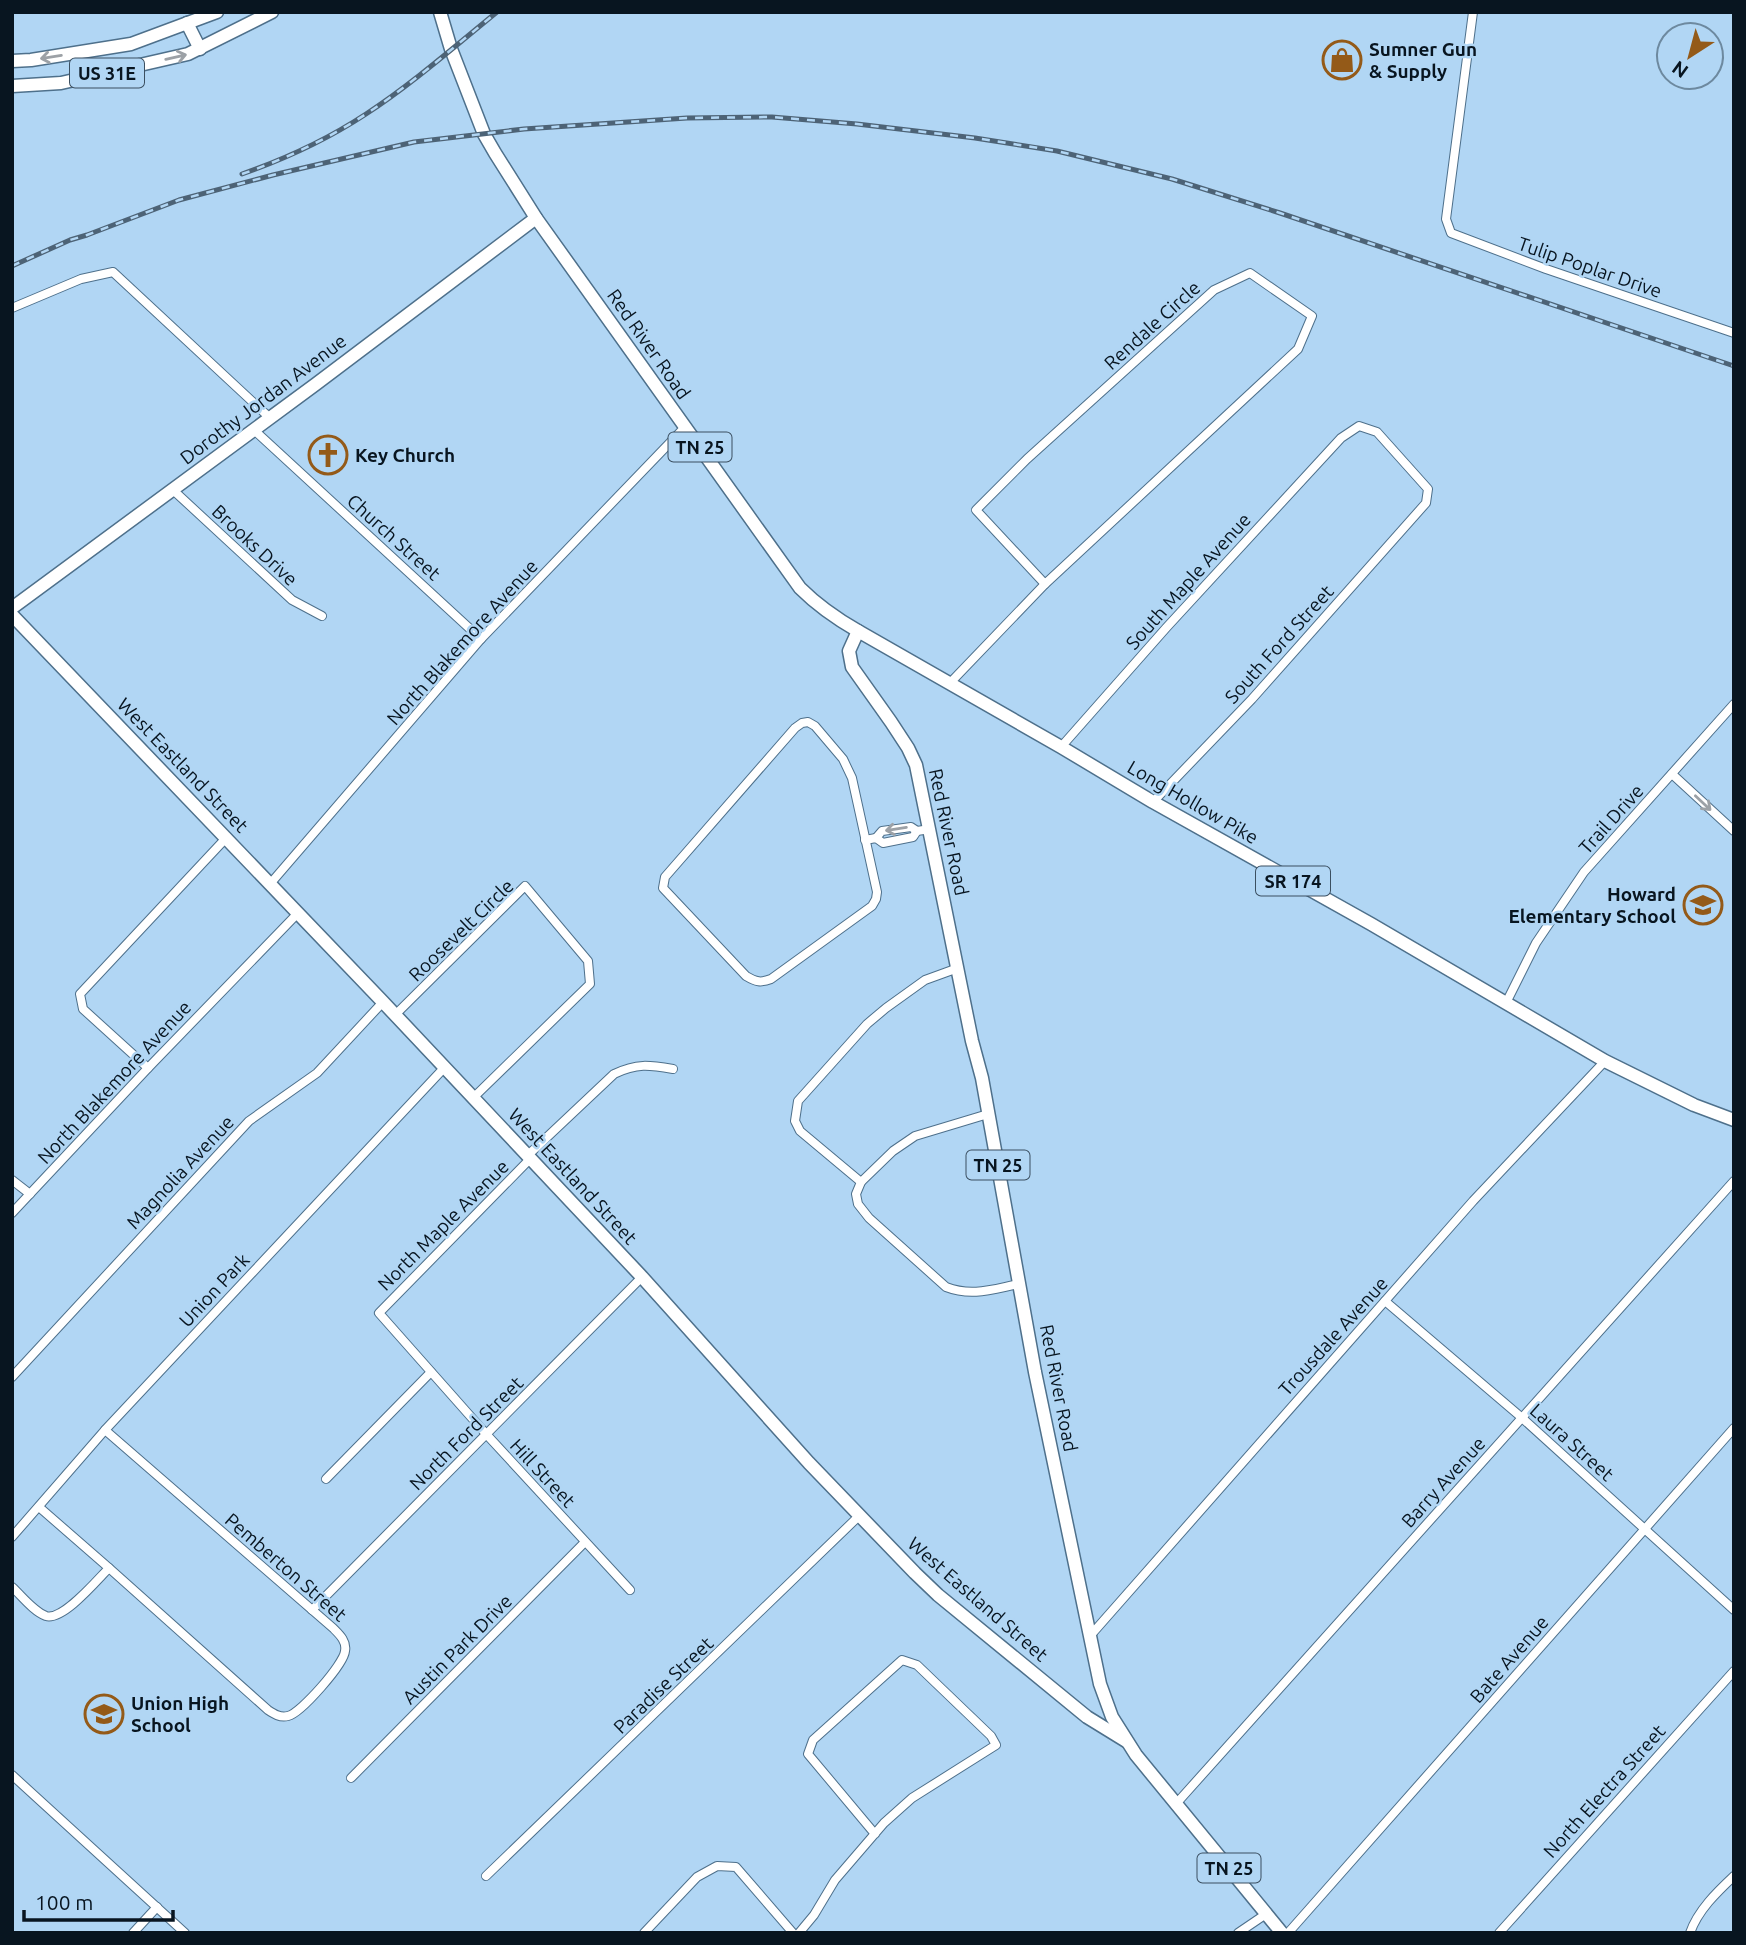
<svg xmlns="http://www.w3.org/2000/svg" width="1746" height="1945" font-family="Ubuntu,sans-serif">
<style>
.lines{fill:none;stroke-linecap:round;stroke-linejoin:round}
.street-casing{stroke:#4e708b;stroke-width:10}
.secondary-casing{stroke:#4e708b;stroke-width:15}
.primary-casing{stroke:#4e708b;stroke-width:15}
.street{stroke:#fff;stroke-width:8}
.secondary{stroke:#fff;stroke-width:12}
.primary{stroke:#fff;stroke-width:12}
.rail-casing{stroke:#4d6376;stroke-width:5}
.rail{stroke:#b1d6f4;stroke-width:2.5;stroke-dasharray:8;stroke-linecap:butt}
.oneway{stroke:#9ca1a6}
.labels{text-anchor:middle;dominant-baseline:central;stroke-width:5;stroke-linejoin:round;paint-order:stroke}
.shield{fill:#b1d6f4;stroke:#3b4f60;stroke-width:2}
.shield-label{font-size:18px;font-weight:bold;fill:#081520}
.poi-label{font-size:19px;font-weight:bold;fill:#081520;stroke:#b1d6f4;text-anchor:start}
.street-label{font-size:19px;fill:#081520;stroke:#b1d6f4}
</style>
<rect width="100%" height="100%" fill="#b1d6f4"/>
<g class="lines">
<defs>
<g id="street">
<path d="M1473 12 1446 219 1451 233 1546 269 1734 333"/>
<path d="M1250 273 1312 316 1298 349 1045 584 976 510 1027 459 1214 290Z"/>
<path d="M12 308 81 279 113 272 270 418"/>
<path d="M254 430 481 639"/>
<path d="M173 490 292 600 322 616"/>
<path d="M949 684 1045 584"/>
<path d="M808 722 815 726 843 759 852 778 877 892 876 899 872 906 771 979C761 983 756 982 746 976L663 888 665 877 795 728 802 723Z"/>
<path d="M1061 747 1166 628 1341 438 1359 426 1377 432 1428 489 1426 503 1252 699 1153 802"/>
<path d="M1672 774 1734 831"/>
<path d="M876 838 882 831 911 827 917 831"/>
<path d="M865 840 876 838 883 843 913 837 917 831 930 829"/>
<path d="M270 884 481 639 685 427"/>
<path d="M1506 1003 1536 943 1584 872 1734 704"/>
<path d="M395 1015 525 886 588 961 590 984 473 1098"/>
<path d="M148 1068 83 1009 80 994 227 837"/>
<path d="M988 1114 915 1136 893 1151 861 1182 856 1194 858 1204 869 1218 946 1287C972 1297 993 1289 1019 1284"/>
<path d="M527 1156 614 1074C637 1063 649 1065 673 1069"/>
<path d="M530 1159 379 1313 487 1435 630 1590"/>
<path d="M12 1180 30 1194"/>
<path d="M861 1182 800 1131 795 1121 798 1101 867 1024 886 1008 925 980 958 968"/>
<path d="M12 1213 148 1068 298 913"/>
<path d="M1385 1301 1521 1417 1734 1610"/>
<path d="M12 1377 249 1121 317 1073 383 1002"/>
<path d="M326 1479 431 1372"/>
<path d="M39 1507 109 1568 268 1710C274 1714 280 1718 288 1716 301 1713 344 1664 345 1651 347 1641 339 1634 333 1628L105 1430"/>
<path d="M12 1537 105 1430 444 1068"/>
<path d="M12 1587C22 1596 33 1611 46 1616 63 1621 97 1580 109 1568"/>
<path d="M312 1610 642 1277"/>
<path d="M1090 1636 1473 1201 1605 1061"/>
<path d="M12 1775 185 1933"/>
<path d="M351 1778 585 1542"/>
<path d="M1175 1805 1734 1181"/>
<path d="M486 1876 860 1515"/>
<path d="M133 1933 157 1907"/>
<path d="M644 1933 697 1877 717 1866 736 1867 793 1933"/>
<path d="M799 1933 814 1915 835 1880 884 1823 912 1798 996 1745 991 1736 917 1665 902 1660 813 1740 808 1754 875 1834"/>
<path d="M1238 1933 1266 1914"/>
<path d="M1288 1933 1734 1428"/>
<path d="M1499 1933 1734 1671"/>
<path d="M1690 1933C1698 1910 1717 1892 1734 1876"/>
</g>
<g id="secondary">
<path d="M12 608 316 384 536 218"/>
<path d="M12 615 383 1002 642 1277 809 1463 915 1573 938 1595 1087 1717 1126 1741"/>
</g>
<g id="primary">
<path d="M440 12 451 49 484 134 495 153 536 218 800 588C818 606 837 619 858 631L1061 747 1153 802 1371 924 1605 1061 1694 1105 1734 1120"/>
<path d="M187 23 200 49"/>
<path d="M12 61 31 60 131 44 217 12"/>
<path d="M12 86 61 83 188 54 272 12"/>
<path d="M858 631 849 651 852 667 891 722 908 748 916 765 972 1041 982 1078 1035 1372 1100 1684 1112 1717 1136 1755 1282 1933"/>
</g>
</defs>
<use href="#street" class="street-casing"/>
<use href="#secondary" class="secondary-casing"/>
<use href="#primary" class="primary-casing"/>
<use href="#street" class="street"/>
<use href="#secondary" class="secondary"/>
<use href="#primary" class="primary"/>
<defs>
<g id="rail">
<path d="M242 174C285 159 328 139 366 114 412 84 454 47 497 12"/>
<path d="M12 266 70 240 87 235 179 200 273 175 414 142 524 129 687 118 772 117 857 124 975 138 1057 151 1172 179 1280 213 1734 366"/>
</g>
</defs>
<use href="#rail" class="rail-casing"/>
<use href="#rail" class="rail"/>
</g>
<defs><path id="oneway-shaft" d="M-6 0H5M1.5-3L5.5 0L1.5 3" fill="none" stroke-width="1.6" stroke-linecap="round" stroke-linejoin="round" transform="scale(1.75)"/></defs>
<g class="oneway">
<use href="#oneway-shaft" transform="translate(51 57) rotate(171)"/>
<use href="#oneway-shaft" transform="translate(176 57) rotate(-13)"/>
<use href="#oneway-shaft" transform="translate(1703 803) rotate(43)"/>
<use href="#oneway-shaft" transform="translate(896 829) rotate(171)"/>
</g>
<defs>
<symbol id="shop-ring" viewBox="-11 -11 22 22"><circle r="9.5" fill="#b1d6f4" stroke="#945a18" stroke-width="1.5"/><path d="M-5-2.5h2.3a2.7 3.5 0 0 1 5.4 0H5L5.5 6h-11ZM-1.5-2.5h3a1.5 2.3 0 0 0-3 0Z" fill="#945a18"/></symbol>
<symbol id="church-ring" viewBox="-11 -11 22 22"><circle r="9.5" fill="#b1d6f4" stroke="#945a18" stroke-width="1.5"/><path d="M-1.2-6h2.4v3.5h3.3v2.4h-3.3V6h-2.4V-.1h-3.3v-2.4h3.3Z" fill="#945a18"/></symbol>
<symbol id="school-ring" viewBox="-11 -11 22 22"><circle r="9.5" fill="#b1d6f4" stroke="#945a18" stroke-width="1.5"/><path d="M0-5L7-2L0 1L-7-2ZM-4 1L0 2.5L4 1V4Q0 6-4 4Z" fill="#945a18"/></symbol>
</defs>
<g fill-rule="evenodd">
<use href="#shop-ring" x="1320" y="38" width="44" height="44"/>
<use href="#church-ring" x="306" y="433" width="44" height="44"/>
<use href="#school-ring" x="1681" y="883" width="44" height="44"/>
<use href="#school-ring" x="82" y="1692" width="44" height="44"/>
</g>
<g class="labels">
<g class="shield">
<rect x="70" y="58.5" width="74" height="29" rx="5"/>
<rect x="668.5" y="432.5" width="63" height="29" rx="5"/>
<rect x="1256" y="866.5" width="74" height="29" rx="5"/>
<rect x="966.5" y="1150.5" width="63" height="29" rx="5"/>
<rect x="1197.5" y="1853.5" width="63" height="29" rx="5"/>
</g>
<g class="shield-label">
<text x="107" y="73">US 31E</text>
<text x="700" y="447">TN 25</text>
<text x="1293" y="881">SR 174</text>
<text x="998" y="1165">TN 25</text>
<text x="1229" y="1868">TN 25</text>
</g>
<g class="poi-label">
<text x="1369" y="49">Sumner Gun<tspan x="1369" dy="22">&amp; Supply</tspan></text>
<text x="355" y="455">Key Church</text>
<text x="1676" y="894" text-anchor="end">Howard<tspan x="1676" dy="22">Elementary School</tspan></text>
<text x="131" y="1703">Union High<tspan x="131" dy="22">School</tspan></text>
</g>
<g class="street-label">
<text transform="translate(1590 267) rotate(19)">Tulip Poplar Drive</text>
<text transform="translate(1152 325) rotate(-42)">Rendale Circle</text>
<text transform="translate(649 344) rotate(55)">Red River Road</text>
<text transform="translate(263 399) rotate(-37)">Dorothy Jordan Avenue</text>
<text transform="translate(394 537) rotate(42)">Church Street</text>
<text transform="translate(255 545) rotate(43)">Brooks Drive</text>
<text transform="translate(1188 581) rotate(-48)">South Maple Avenue</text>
<text transform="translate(462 642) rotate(-48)">North Blakemore Avenue</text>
<text transform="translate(1279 644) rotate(-48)">South Ford Street</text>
<text transform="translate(183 765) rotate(46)">West Eastland Street</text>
<text transform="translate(1193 802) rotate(30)">Long Hollow Pike</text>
<text transform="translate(1611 819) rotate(-48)">Trail Drive</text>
<text transform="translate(949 832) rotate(78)">Red River Road</text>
<text transform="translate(461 930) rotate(-44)">Roosevelt Circle</text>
<text transform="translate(114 1082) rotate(-47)">North Blakemore Avenue</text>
<text transform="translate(180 1172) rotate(-47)">Magnolia Avenue</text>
<text transform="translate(573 1176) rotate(47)">West Eastland Street</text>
<text transform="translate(443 1225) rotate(-45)">North Maple Avenue</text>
<text transform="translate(214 1290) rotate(-47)">Union Park</text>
<text transform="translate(1333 1336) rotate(-48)">Trousdale Avenue</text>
<text transform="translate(1059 1388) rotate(79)">Red River Road</text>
<text transform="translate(466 1433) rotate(-45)">North Ford Street</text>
<text transform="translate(1572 1442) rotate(42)">Laura Street</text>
<text transform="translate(543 1473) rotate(47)">Hill Street</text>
<text transform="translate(1443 1482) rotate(-48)">Barry Avenue</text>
<text transform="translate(286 1567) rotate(41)">Pemberton Street</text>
<text transform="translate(978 1599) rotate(41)">West Eastland Street</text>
<text transform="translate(457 1649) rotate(-45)">Austin Park Drive</text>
<text transform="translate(1509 1659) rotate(-49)">Bate Avenue</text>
<text transform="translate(663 1685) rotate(-44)">Paradise Street</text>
<text transform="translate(1604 1791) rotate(-48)">North Electra Street</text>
</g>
</g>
<rect width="1746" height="1945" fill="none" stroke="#081520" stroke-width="28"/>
<g transform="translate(1690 56) rotate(216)"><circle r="33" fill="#b1d6f4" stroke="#6d899f" stroke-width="2"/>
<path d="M0-5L12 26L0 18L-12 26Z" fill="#945a18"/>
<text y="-10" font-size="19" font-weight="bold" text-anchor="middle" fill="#081520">N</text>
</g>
<path d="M24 1910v10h149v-10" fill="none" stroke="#081520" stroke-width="3.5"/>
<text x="35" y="1910" font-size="21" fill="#081520" stroke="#b1d6f4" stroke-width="5" paint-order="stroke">100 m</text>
</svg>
